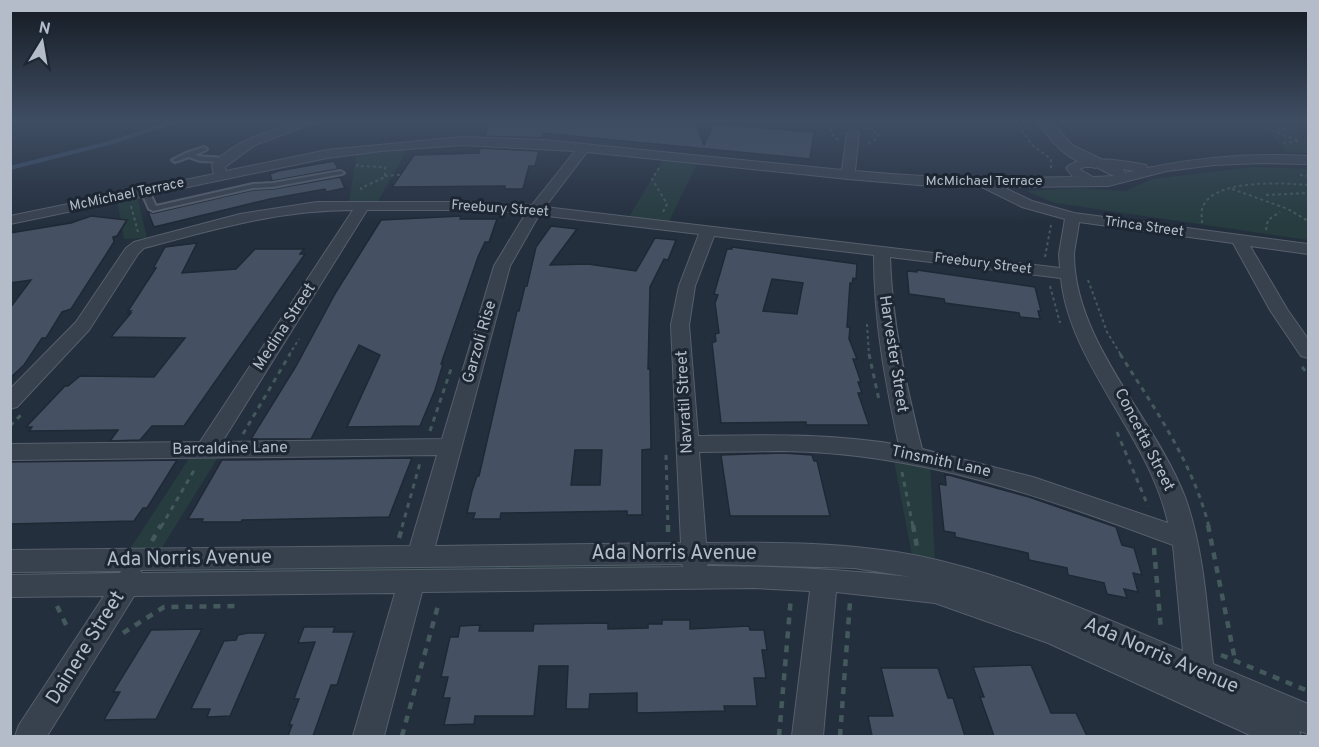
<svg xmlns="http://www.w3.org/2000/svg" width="1319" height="747" font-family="Overpass,sans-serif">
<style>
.green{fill:#263c3f}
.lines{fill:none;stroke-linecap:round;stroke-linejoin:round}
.stream{stroke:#394c67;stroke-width:4}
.building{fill:#455162;stroke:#1f2835;stroke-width:1.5;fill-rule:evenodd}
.service-casing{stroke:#565f6c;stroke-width:4}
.minor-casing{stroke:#565f6c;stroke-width:2}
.tertiary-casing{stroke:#565f6c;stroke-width:2}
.path-far2{stroke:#44595c;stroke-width:2;stroke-dasharray:3 3;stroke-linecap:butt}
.path-far1{stroke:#44595c;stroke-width:3;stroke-dasharray:5 5;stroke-linecap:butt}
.path{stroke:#44595c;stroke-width:4.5;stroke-dasharray:7 7;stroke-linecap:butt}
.service{fill:#38414e;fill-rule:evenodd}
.minor{fill:#38414e;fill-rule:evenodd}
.tertiary{fill:#38414e;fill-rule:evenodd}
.labels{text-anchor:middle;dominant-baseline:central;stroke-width:6;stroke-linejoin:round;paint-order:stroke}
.far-street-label{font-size:14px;fill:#b4bcc9;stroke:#1d2633}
.street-label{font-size:16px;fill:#b4bcc9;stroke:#1d2633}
.near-street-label{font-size:20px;fill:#b4bcc9;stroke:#1d2633}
</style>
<rect width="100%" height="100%" fill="#242f3e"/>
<g class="green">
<path d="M1261 122 1290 125 1308 143V153L1286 152Z"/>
<path d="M408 148 378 201H349L357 151Z"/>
<path d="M664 158 697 163 669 222 629 217Z"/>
<path d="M1253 167 1308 169V240L1055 203 1026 191 1080 188 1126 191 1152 179Z"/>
<path d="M137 195 147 238 124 239 117 200Z"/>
<path d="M192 454H220L158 554 126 555Z"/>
<path d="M893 455 930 461 935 561 912 556Z"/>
<path d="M665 563 656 569 169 575 183 568Z"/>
</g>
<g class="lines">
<path class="stream" d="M10 168 109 143 180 120"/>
</g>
<g class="building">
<path d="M490 120H694L704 145 714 124 814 132 810 159 543 133 542 138 485 136Z"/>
<path d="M480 148 539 151 535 166H529L523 189H505V186L392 187 414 155 479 153Z"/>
<path d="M334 161 338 169 272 181 270 174 278 171Z"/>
<path d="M340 177 345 188 326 192 325 189 270 199 154 227 148 212 154 213 253 190 273 189Z"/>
<path d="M91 216 127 220 117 236 113 237 114 242 71 309 62 312 46 338H42L24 365 10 378V308L31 280 10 283V233L71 223Z"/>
<path d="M461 216 460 219H497L489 242H485L478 257 441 364H443L435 390 420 426 347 427 380 355 359 345 311 439H251L296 366 336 292 381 220Z"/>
<path d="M551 226 577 229 550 265 588 264 636 271 655 238 676 240 668 260 664 259 650 287 648 369H650L651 449 642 450V515H627V511L501 513 500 519H473L475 513H467L472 491 477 476H479L517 311H519L525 286H527L536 247ZM575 450H602L600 485H571Z"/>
<path d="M197 243 182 273 236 269 255 249H304L300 254H305L184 426H152L140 440 110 441 118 430 29 431 32 427H26L65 386H68L80 376 154 377 185 338 111 337 131 313H128L131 311H128L156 268H154L155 265 165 247Z"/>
<path d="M732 247 857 264 856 279 853 278 852 284 850 283 847 327H850L849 339 857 359H853L861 382H858L862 393H858L869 425H806V422L721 423 712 343 716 341 715 334 719 333 715 303 718 295 714 294 727 249H732ZM772 279 803 283 797 314 763 311Z"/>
<path d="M917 270 1035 287 1041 311H1038L1040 319 1020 317 1019 313 945 303 944 299 909 294 907 271 917 272Z"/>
<path d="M783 453 812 455 814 461H817L830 516H730L721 455Z"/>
<path d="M412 458 389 517 242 520 241 522H202L203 519H188L222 460Z"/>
<path d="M177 460 147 508H143L134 521 10 524V462Z"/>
<path d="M945 474 1029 497 1116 527 1122 545 1134 548 1142 575 1133 573 1138 592 1124 589 1127 598 1107 594 1104 583 1068 575 1067 568 1029 560 1028 553 955 537V533L944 531 939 484 946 485Z"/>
<path d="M662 620H690V629L749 626 750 630H764L767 650H762L766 678H754L757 706H724L725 711 637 713V693L590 694 589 709H566L568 666H539L534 716H475L474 724 444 725 450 698H443L448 677H441L450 637H458L460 626 480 625 479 631H533L534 624 608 623V629L648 628V624H662Z"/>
<path d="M304 627H335L333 632H354L337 685H331L313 736H288L292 725H289L299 699H294L315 642 298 643Z"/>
<path d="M202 629 156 719 104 720 120 692H113L151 630Z"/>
<path d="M248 633H266L230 716 207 717 210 709H191L224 641 236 640 238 635Z"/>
<path d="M1031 665 1051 713H1076L1087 736H994L980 697H984L973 667Z"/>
<path d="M881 668H938L948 698H953L965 736H872L868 716H893Z"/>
</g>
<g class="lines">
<defs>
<g id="service">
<path d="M204 147 207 149 206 150 195 155C206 159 218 155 227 160L224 162 200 161 189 157 175 162 172 160 186 153Z"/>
<path d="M340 171 344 173 342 174 273 187 253 188 153 211 149 209 141 191 148 189 156 206 253 184 273 183Z"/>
</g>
<path id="minor" d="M306 120H322L255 145 225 167 226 171 327 150 462 137 544 140 842 170 847 133 853 129 859 133 855 171C928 178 1000 179 1073 177L1066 168C1080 153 1126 161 1146 165L1147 168C1200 157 1254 153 1308 156V164L1261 163 1214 165 1167 171 1108 186 1003 187 1032 201 1074 213 1308 244V254L1250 246 1287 309 1308 339V358L1301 356 1270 310 1233 243 1079 222C1078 232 1075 244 1074 254 1074 342 1155 418 1185 497 1204 550 1207 609 1213 664L1308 704V734L1299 731 1301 736H1252L1048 643 935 603 836 592 823 736H792L810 591 754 588 422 592 384 736H353L395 593 134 596 47 736H15L19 725 104 596 10 597V575L120 573 121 571 10 572V550L410 546 437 455 10 460V444L200 442 353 210C279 210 215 229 144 248L138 254 89 330 17 407 10 409V389L76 322 126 248 134 242 240 214 317 202H473L532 205 575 151 462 145 381 151 327 158 10 224V216L214 174 212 166 213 163C240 138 272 130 306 120ZM587 152 848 179 919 185 982 187 1022 207 1065 219 1059 254 1060 268 545 207ZM1085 167H1096L1114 176 1093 177 1079 169ZM1123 169 1134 171 1125 173ZM367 210H473L526 213 494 266 442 439 222 442ZM539 215 699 234 679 286 671 325 681 543 435 546 510 266ZM714 236 874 255C874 322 885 380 899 445 832 433 765 435 698 436L689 325 695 286ZM890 257 1061 278C1069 363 1150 437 1168 523L1033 477 922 449C906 385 892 323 890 257ZM783 451C924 453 1043 497 1173 545L1183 651C1097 615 1011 575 919 556 850 542 777 542 706 543L699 452ZM682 564 683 567 142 573 140 570ZM708 564 854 568 911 577C843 569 775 566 707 566Z"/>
<path id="tertiary" d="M1036 120H1050L1072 145 1101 159 1103 163 1095 168C1068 161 1051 142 1036 120Z"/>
</defs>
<use href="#service" class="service-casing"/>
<use href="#minor" class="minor-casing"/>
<use href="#tertiary" class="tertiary-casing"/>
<g class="path-far2">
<path d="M1015 120 1032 145 1051 159V169"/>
<path d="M1271 120 1308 121"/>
<path d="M1282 120 1288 126 1286 129 1273 131 1299 141 1284 143 1287 146"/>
<path d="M863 125 879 134 876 139 866 145"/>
<path d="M551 133 560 122 568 123"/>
<path d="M838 140 830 131 836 125 844 124"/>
<path d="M358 164 357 166 385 167V177L361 188 362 193"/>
<path d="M659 168 652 179 667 204 663 212"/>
<path d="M1300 175 1308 176"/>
<path d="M385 176 407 174"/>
<path d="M1232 189 1288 209 1308 221"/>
<path d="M1266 195 1308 193"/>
<path d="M131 206 138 232"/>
<path d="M1202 223C1202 219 1201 213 1202 209 1211 178 1284 183 1308 185"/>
<path d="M1266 230 1268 220 1280 212"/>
<path d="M1045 257 1051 225"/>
<path d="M1088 280 1107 332 1121 355"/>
<path d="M1050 286 1060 323"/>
<path d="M867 324 869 355"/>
<path d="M289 355 299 339"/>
</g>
<g class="path-far1">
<path d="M869 354 879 400"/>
<path d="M1120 354C1155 409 1193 463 1209 527"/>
<path d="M1302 367 1308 374"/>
<path d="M10 426 21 415"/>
<path d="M430 431 451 369"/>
<path d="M1117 432 1148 506"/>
<path d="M243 434 290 354"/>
<path d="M666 455 668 527"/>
<path d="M902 472 913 527"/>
<path d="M161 527 196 467"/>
<path d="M402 527 420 463"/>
</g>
<g class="path">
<path d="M668 525V535"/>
<path d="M913 525 917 547"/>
<path d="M1208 525 1235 660"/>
<path d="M399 538 403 525"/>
<path d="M152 541 161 525"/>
<path d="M1154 548 1161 630"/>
<path d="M57 606 69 631"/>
<path d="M123 633 164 607 241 606"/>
<path d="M1221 655 1308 691"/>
<path d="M402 736 439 602"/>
<path d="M779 736 791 597"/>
<path d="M840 736 850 602"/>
</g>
<use href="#service" class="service"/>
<use href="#minor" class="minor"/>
<use href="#tertiary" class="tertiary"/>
</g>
<linearGradient id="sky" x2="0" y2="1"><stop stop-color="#141a22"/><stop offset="0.54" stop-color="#3f4d63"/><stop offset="1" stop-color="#3f4d63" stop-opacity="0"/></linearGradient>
<rect width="1319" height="224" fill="url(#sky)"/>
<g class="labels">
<g class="far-street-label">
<text x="984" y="181">McMichael Terrace</text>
<text transform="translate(127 195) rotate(-12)">McMichael Terrace</text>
<text transform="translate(500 209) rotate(4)">Freebury Street</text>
<text transform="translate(1144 227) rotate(8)">Trinca Street</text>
<text transform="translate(983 264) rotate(7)">Freebury Street</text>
</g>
<g class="street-label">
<text transform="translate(285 327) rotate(-57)">Medina Street</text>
<text transform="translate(480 342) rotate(-74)">Garzoli Rise</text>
<text transform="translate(893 354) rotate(81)">Harvester Street</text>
<text transform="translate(685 402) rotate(-93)">Navratil Street</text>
<text transform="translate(1144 440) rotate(63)">Concetta Street</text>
<text transform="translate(230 449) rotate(-1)">Barcaldine Lane</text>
<text transform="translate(941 462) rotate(12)">Tinsmith Lane</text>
</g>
<g class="near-street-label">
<text x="674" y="554">Ada Norris Avenue</text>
<text transform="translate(189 559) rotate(-1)">Ada Norris Avenue</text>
<text transform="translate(86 648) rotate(-58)">Dainere Street</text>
<text transform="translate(1161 656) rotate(23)">Ada Norris Avenue</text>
</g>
</g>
<rect width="1319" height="747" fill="none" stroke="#b4bcc9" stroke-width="24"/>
<g transform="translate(42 42) rotate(11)" stroke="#1d2633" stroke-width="4.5" paint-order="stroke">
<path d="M0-4.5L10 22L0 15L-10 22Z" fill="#b4bcc9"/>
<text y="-9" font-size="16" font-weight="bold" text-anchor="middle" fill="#b4bcc9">N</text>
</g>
</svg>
